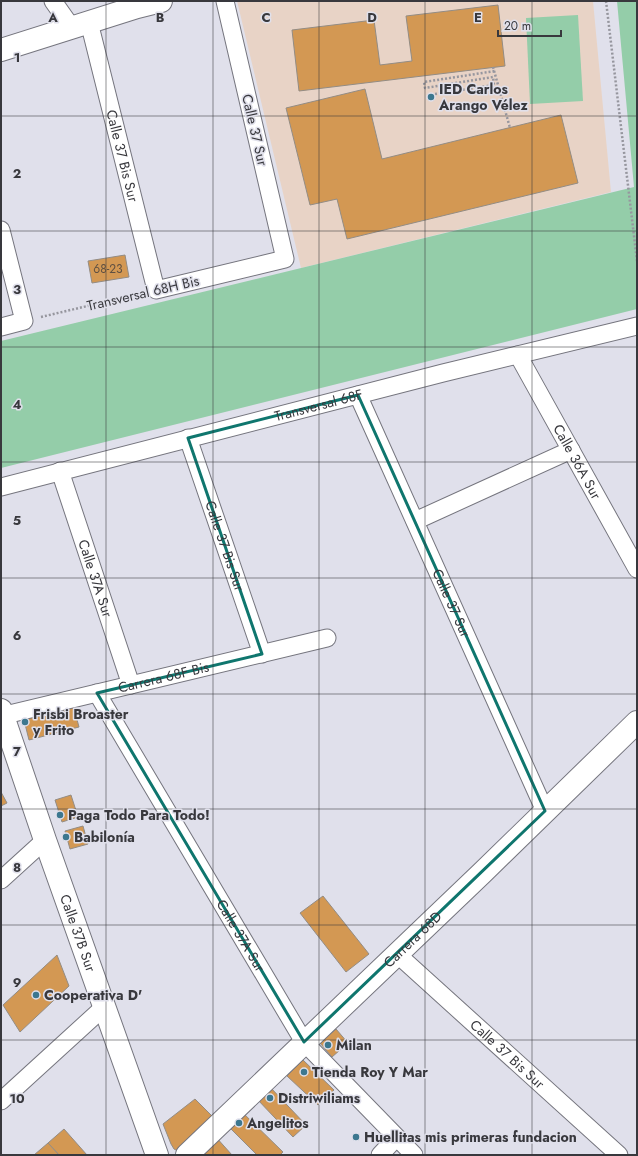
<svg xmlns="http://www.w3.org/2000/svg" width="638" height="1156" font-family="Jost,sans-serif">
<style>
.education{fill:#e8d3c6}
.green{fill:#94cda9}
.building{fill:#d39853;stroke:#938c84}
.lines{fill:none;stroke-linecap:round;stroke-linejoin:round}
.street-casing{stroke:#75757e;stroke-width:19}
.secondary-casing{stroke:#75757e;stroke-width:24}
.path{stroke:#96969e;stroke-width:2.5;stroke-dasharray:2 2;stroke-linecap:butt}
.street{stroke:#fff;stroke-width:17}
.secondary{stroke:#fff;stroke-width:22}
.marked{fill:none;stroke:#0f766e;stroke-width:3;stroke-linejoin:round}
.grid{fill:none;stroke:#38383d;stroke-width:1;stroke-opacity:0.55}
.poi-dot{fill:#3c778f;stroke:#e0e0eb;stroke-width:1.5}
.labels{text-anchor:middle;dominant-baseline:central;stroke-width:3;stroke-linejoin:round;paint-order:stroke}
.number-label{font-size:12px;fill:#5f5042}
.poi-label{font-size:14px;font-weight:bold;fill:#38383d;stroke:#e0e0eb;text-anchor:start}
.street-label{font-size:14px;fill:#38383d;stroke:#e0e0eb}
.grid-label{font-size:13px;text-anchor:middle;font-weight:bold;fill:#38383d;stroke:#e0e0eb;stroke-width:3;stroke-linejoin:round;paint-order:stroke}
</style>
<rect width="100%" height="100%" fill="#e0e0eb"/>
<path class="education" d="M237 1H593L611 192 301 268Z"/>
<g class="green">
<path d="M617 1H637V309L1 468V341L634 187Z"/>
<path d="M578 15 583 101 530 104 526 18Z"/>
</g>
<g class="building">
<path d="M498 5 505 66 299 91 292 30 374 20 380 65 412 61 406 16Z"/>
<path d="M365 89 382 159 561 115 578 183 347 239 337 199 310 205 286 108Z"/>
<path d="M125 255 129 277 92 283 88 261Z"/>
<path d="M72 701 79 727 29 740 24 720 28 712Z"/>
<path d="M1 792 7 803 1 806Z"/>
<path d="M71 795 78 817 62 822 55 800Z"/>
<path d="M83 826 88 844 70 849 65 831Z"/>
<path d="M323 896 369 954 346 972 300 913Z"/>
<path d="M57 955 69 986 20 1032 3 1005Z"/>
<path d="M336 1029 348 1043 332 1057 320 1043Z"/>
<path d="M303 1060 334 1090 318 1105 287 1076Z"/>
<path d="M270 1087 306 1125 293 1137 257 1099Z"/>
<path d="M195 1099 217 1121 178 1151 174 1149 171 1144 163 1124Z"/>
<path d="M241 1111 283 1152 280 1155H257L227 1125Z"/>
<path d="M64 1129 87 1155H59L48 1143Z"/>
<path d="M215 1136 232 1155H195Z"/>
<path d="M48 1143 59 1155H34Z"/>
</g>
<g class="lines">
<defs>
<g id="street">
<path d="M53 1 72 28"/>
<path id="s1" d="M89 22 156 290 285 259 225 1"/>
<path d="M1 230 24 321 1 327"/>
<path id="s2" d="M518 355 637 569"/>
<path id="s3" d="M358 395 545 811"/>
<path id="s4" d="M188 438 262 654"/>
<path id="s5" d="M60 471 131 685"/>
<path id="s6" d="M1 487 443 373 637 326"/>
<path d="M415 521 571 450"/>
<path id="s7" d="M97 693 304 1042 414 1155"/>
<path id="s8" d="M1 716 327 638"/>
<path d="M1 880 45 840"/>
<path id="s9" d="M397 954 619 1155"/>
<path d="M1 1101 104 1007"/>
<path d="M380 1155 396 1138"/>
</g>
<g id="secondary">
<path d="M1 50 137 7 161 1"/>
<path id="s10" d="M1 710 45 840 157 1155"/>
<path id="s11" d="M187 1155 482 873 637 722"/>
</g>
</defs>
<use href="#street" class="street-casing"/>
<use href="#secondary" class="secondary-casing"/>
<g class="path">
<path d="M606 1 637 261"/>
<path d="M493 67 510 128"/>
<path d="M435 94 494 85 493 77 425 88 424 82 495 71"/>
<path d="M41 317 138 294"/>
</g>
<use href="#street" class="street"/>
<use href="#secondary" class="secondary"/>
</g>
<path class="marked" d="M358 395 545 811 304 1042 97 693 262 654 188 438Z"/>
<path class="grid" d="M106 1V1155M213 1V1155M319 1V1155M425 1V1155M532 1V1155M1 116H637M1 231H637M1 347H637M1 462H637M1 578H637M1 694H637M1 809H637M1 925H637M1 1040H637"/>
<g class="poi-dot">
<circle cx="431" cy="97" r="4"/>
<circle cx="25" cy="722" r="4"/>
<circle cx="60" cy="815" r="4"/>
<circle cx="66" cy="837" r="4"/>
<circle cx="36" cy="995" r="4"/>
<circle cx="328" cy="1045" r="4"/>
<circle cx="304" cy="1072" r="4"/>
<circle cx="270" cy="1098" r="4"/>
<circle cx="239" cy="1123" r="4"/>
<circle cx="356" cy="1137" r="4"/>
</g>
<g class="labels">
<g class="number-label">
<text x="108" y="269">68-23</text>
</g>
<g class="poi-label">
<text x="439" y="89">IED Carlos<tspan x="439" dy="16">Arango Vélez</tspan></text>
<text x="33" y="714">Frisbi Broaster<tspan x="33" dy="16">y Frito</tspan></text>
<text x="68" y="815">Paga Todo Para Todo!</text>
<text x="74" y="837">Babilonía</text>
<text x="44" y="995">Cooperativa D'</text>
<text x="336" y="1045">Milan</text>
<text x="312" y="1072">Tienda Roy Y Mar</text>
<text x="278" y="1098">Distriwiliams</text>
<text x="247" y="1123">Angelitos</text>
<text x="364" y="1137">Huellitas mis primeras fundacion</text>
</g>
<g class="street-label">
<text transform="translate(255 130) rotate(77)">Calle 37 Sur</text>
<text stroke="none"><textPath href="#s1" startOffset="138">Calle 37 Bis Sur</textPath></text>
<text transform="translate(143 293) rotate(-13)">Transversal 68H Bis</text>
<text stroke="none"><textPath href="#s6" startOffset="328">Transversal 68F</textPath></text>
<text stroke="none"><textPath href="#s2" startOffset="122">Calle 36A Sur</textPath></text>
<text stroke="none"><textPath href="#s4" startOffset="114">Calle 37 Bis Sur</textPath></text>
<text stroke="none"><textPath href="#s5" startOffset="113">Calle 37A Sur</textPath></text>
<text stroke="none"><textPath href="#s3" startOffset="228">Calle 37 Sur</textPath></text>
<text stroke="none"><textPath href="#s8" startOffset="167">Carrera 68F Bis</textPath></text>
<text stroke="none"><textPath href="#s10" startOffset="236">Calle 37B Sur</textPath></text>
<text stroke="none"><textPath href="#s7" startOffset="282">Calle 37A Sur</textPath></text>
<text stroke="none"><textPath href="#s11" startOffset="312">Carrera 68D</textPath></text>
<text stroke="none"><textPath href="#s9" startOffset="149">Calle 37 Bis Sur</textPath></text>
</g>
</g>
<g class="grid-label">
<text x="53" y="22">A</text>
<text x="160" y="22">B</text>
<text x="266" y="22">C</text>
<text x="372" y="22">D</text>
<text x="478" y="22">E</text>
<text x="17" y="62">1</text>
<text x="17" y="178">2</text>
<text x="17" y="294">3</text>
<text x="17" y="409">4</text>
<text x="17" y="525">5</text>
<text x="17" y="640">6</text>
<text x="17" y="756">7</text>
<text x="17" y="872">8</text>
<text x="17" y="987">9</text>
<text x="17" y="1103">10</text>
</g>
<rect width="638" height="1156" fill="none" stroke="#38383d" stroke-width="4"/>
<path d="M498 30v6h63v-6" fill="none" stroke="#38383d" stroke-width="2"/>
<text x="504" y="30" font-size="12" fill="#38383d" stroke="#e0e0eb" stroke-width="3" paint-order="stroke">20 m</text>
</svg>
